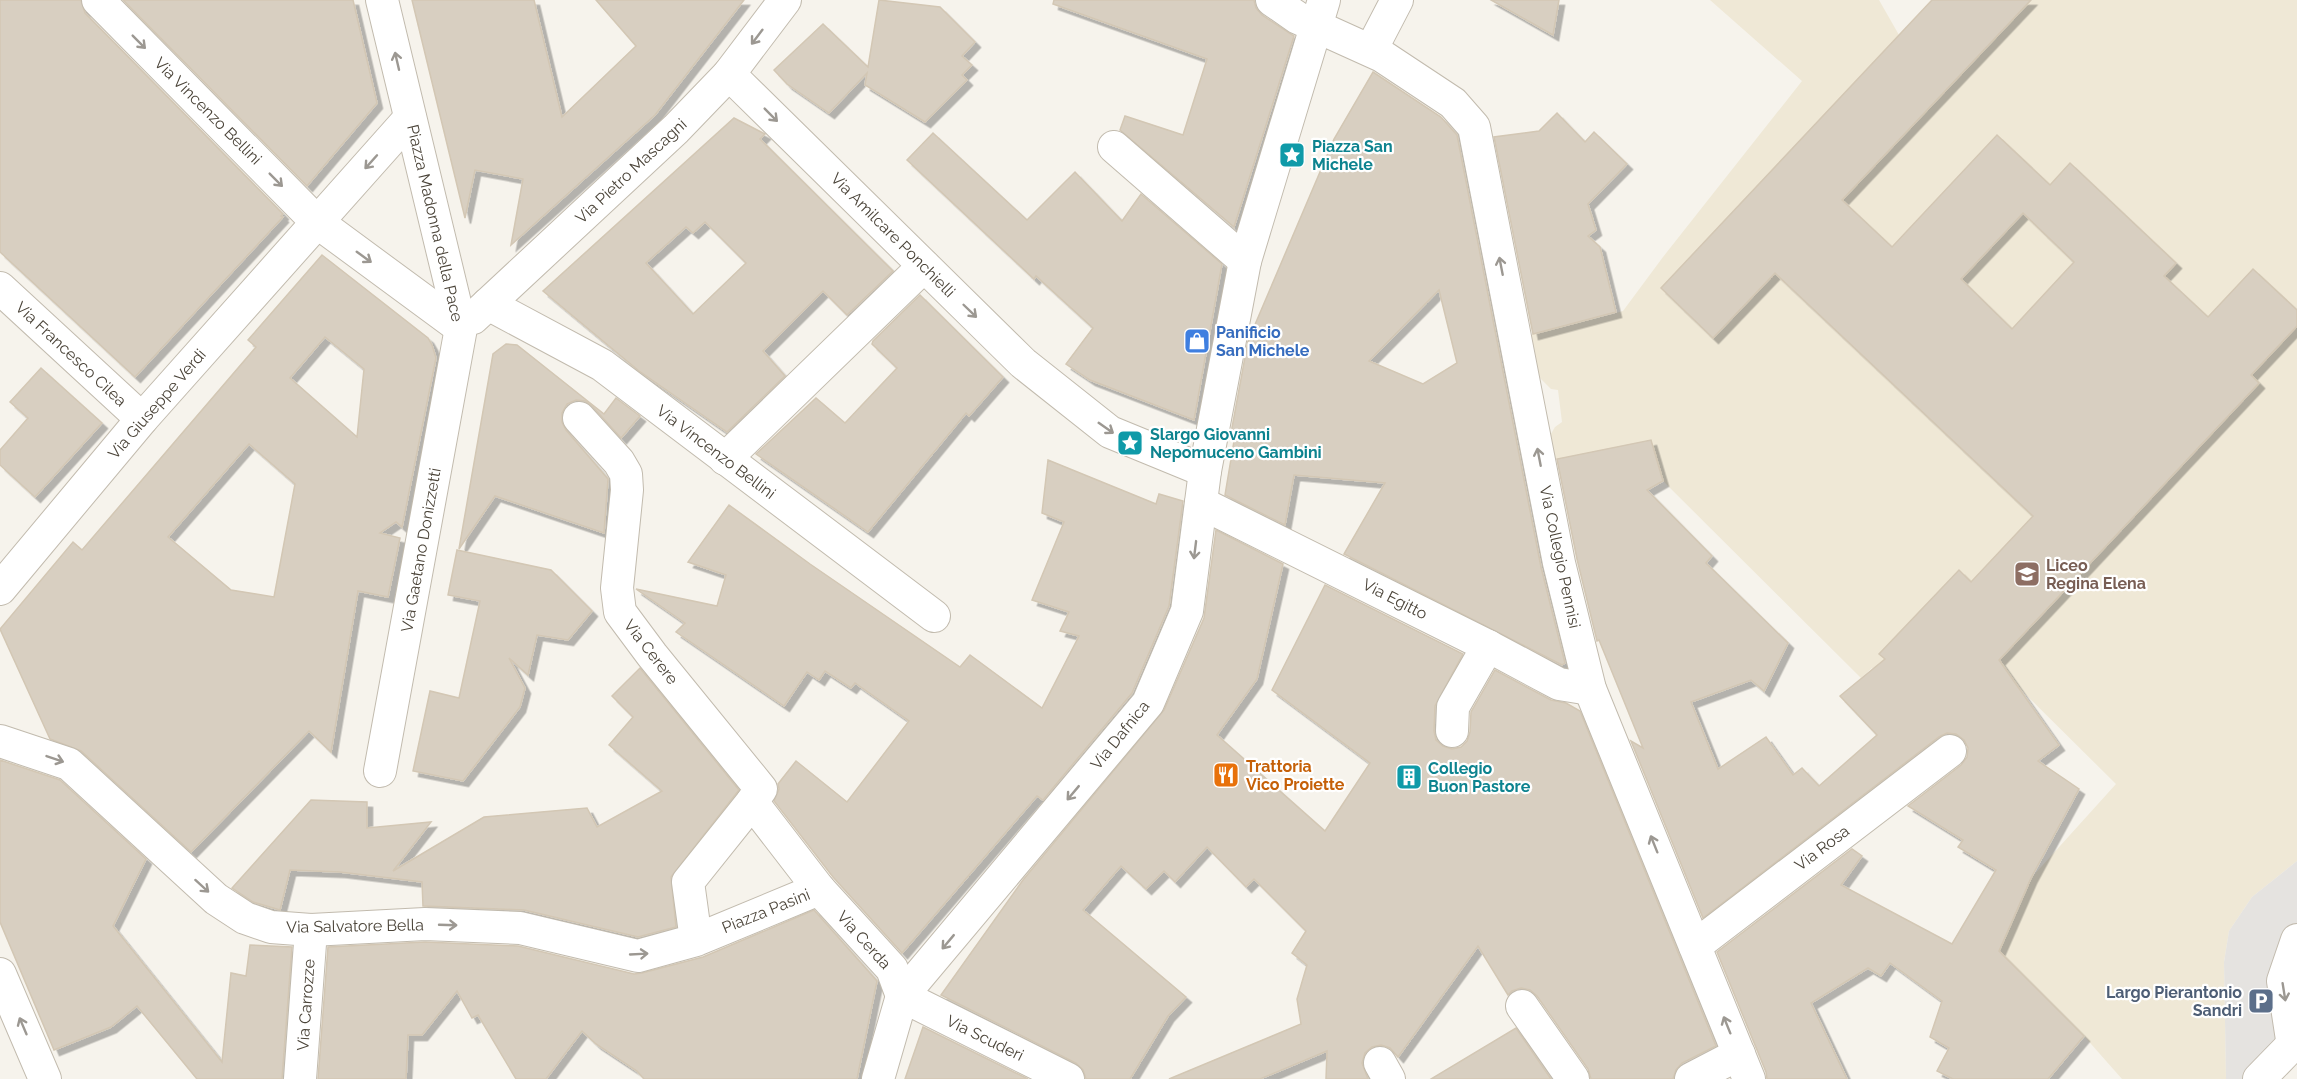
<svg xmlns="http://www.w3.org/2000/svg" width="2297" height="1079" font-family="Raleway,sans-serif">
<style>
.education{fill:#efe8d6}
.parking{fill:#e5e3e0}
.building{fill:#d8cfc1;stroke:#d3c7b4;stroke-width:1.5;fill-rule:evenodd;filter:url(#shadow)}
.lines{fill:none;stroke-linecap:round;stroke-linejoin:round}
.street-casing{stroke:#c2bbae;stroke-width:34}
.street{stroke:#fff;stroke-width:32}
.oneway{stroke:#9c9892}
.labels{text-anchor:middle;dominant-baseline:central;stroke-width:4.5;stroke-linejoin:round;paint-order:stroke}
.street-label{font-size:16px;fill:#4b4439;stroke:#fff}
.culture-label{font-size:16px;font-weight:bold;fill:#0d838f;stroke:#fff;text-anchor:start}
.shop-label{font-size:16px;font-weight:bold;fill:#366cbe;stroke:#fff;text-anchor:start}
.education-label{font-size:16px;font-weight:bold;fill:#785e54;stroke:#fff;text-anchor:start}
.food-label{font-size:16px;font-weight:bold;fill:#c56008;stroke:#fff;text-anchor:start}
.service-label{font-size:16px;font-weight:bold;fill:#4e5e75;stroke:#fff;text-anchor:end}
</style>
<defs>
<filter id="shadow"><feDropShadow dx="5.5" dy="5.5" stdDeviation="0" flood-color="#0004"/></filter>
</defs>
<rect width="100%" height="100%" fill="#f6f3ec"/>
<path class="education" d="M1710 0H1879L1899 35 1932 0H2297V861L2252 897 2229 931 2224 962 2226 1079H2122L2084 1036 1999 951 2031 878 2116 784 2018 687 1960 740 1936 726 1872 668 1861 678 1663 481 1651 441 1554 460 1548 439 1555 427 1562 422 1558 390 1551 389 1538 376 1531 335 1623 311 1663 257 1802 81Z"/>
<path class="parking" d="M2297 861V1040L2259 1079H2226L2224 962 2229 931 2252 897Z"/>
<g class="building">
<path d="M0 0H81L85 13 283 214 281 216 283 217 135 377 0 252Z"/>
<path d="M123 0H353L377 103 307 186Z"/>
<path d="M412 0H534L562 117 636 46 596 0H744L655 115 511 245 523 179 475 170 465 218Z"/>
<path d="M879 0 940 7 975 42 962 56 972 65 962 75 967 80 925 122 865 85 867 73 829 113 787 84 774 70 823 24 868 67Z"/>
<path d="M1054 0H1254L1256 8 1262 15 1294 36 1234 227 1120 130 1125 116 1183 135 1207 59 1053 4Z"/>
<path d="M1491 0H1559L1553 35Z"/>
<path d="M1932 0H2031L1842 200 1892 247 1997 135 2050 185 2070 163 2176 263 2164 276 2208 317 2253 269 2297 310V326L2251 375 2259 383 1999 660 2059 745 2038 761 2079 789 2031 878 1999 951 2084 1036 2048 1079H1953L1937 1071 1949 1048 1930 1037 1942 1001 1890 963 1881 976 1868 968 1811 1003 1847 1079H1767L1766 1072 1717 952 1852 849 1862 856 1841 885 1952 944 1996 870 1958 847 1963 840 1908 806 1961 765 1967 757 1968 748 1964 740 1956 734 1947 733 1939 737 1703 918 1631 741 1643 748 1599 640 1597 641 1577 559 1557 459 1651 440 1663 481 1647 490 1712 556 1706 563 1788 643 1764 691 1751 680 1691 702 1718 769 1766 737 1793 775 1802 768 1819 786 1877 735 1840 696 1885 659 1879 654 1959 570 1971 582 2033 516 1775 273 1713 338 1661 288ZM2023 213 2074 262 2012 329 1961 279Z"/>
<path d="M1373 72 1441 117 1457 135 1541 567 1565 663 1562 665 1344 554 1385 483 1294 475 1285 525 1225 495 1235 435 1231 433 1248 341 1334 139ZM1439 290 1457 363 1423 384 1369 361Z"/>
<path d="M1557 113 1585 142 1594 132 1627 164 1588 204 1596 230 1588 236 1600 247 1616 312 1533 334 1494 137 1539 131Z"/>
<path d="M734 118 763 133 765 134 760 139 893 271 847 315 823 291 763 351 785 376 727 432 639 371 543 291ZM705 222 746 263 693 314 646 263 686 227 693 233Z"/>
<path d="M933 133 1027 220 1075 172 1122 221 1141 194 1222 264 1194 420 1090 380 1066 364 1093 328 1036 276 1034 279 907 160Z"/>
<path d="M322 255 428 338 432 345 436 358 402 527 396 522 380 533 400 538 388 597 358 591 331 752 309 731 191 852 81 751 50 739 0 629 73 542 82 550 256 347 248 340ZM325 337 364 369 357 437 290 378ZM249 444 295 484 274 597 231 590 168 537Z"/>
<path d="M920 295 1003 377 969 416 966 413 868 532 756 454 816 398 845 423 897 368 872 344 873 341Z"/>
<path d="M506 344 517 345 604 414 616 398 640 416 621 438 592 406 585 401 576 400 567 404 562 413V422L566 430 608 479 604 533 495 496 459 549 493 354Z"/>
<path d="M41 368 102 423 35 497 0 465V450L28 418 10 402Z"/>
<path d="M1048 460 1156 504 1159 494 1183 501 1169 606 1132 693 1043 800 1037 796 902 953 833 877 774 801 779 789 778 784 796 761 847 802 909 721 855 683 851 688 825 671 819 680 807 672 784 706 676 632 685 623 636 589 717 606 726 575 688 562 729 505 810 564 960 667 970 655 1042 708 1079 636 1060 631 1069 612 1032 600 1064 522 1042 513Z"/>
<path d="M1216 530 1283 564 1257 679 1217 735 1325 831 1370 763 1272 690 1325 585 1463 654 1435 706 1434 731 1436 740 1443 746 1452 749 1461 747 1467 741 1470 732 1471 712 1495 670 1551 700 1566 703 1580 711 1716 1046 1682 1063 1676 1070 1673 1079H1591L1588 1069 1537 996 1530 990 1521 988 1512 991 1508 995 1478 946 1398 1057 1390 1048 1381 1045 1372 1047 1365 1053 1362 1063 1368 1079H1326L1327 1051 1260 1079H1169L1301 1024 1297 999 1307 965 1292 953 1306 931 1254 879 1246 887 1207 847 1175 882 1164 871 1146 889 1121 866 1083 910 1186 997 1168 1016 1130 1079H1086L1083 1070 1076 1063 941 995 1023 880 1164 710 1204 618Z"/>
<path d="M457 550 551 570 592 611 568 640 537 635 528 675 509 658 525 688 520 707 463 781 413 771 430 691 459 698 480 601 448 595Z"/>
<path d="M640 668 739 790 671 877 676 927 638 937 524 910 423 906 422 882 340 872 290 870 280 910 253 902 232 888 311 800 367 802V828L431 822 393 871 484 817 587 808 597 827 662 791 609 745 633 717 612 696Z"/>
<path d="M0 760 60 780 146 859 113 926 222 1062 231 973 246 976 250 945 292 947 282 1079H197L137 1006 111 1027 54 1050 0 922Z"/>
<path d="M814 910 877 981 857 1079H644L637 1071 596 1044 582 1031 546 1079H516L478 1015 472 1018 457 991 422 1035H408L406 1079H318L328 947 425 942 518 946 634 974 642 973 703 957Z"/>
<path d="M923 1027 1028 1079H905Z"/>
<path d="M1516 1028 1551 1079H1431Z"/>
</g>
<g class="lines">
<defs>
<g id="street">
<path d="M98 0 317 222 461 328"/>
<path d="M1272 0 1298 18 1382 56 1453 103 1474 127 1559 563 1590 689 1749 1079"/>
<path d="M1371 50 1397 0"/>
<path d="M729 74 1023 363 1110 432 1205 471"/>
<path d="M1114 147 1245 261"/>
<path d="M0 288 142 419"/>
<path d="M488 304 602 365 934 616"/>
<path d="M473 318 676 129 729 74 785 0"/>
<path d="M579 418 619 462 626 474 627 490 617 588 620 612 652 655 761 789 752 802"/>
<path d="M725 459 924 266"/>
<path d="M1201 503 1488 646 1559 684 1590 689"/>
<path d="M0 589 142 419 410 118"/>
<path d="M1452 731 1453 707 1488 646"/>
<path d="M0 741 69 764 216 899 245 918 271 927 311 930 425 924 520 928 638 956 696 940 819 889 752 802 688 882 696 940"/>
<path d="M380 771 461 328 382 0"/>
<path d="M819 889 892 969 902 996 1068 1079"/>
<path d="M1695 946 1950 751"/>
<path d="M0 974 45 1079"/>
<path d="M1522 1006 1573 1079"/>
<path d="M2293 1046 2283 981 2297 940"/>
<path d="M1380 1063 1389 1079"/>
<path d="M300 1079 311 930"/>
<path d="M878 1079 902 996 1148 703 1187 611 1205 471 1245 261 1324 0"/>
<path d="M1691 1079 1739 1054"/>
<path d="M2259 1079 2297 1040"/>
</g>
</defs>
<use href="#street" class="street-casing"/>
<use href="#street" class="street"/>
</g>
<defs><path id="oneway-shaft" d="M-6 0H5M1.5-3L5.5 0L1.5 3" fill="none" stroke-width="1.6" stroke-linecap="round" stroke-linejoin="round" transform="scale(1.5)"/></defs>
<g class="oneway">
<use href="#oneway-shaft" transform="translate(757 37) rotate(127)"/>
<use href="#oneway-shaft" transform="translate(139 42) rotate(45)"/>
<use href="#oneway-shaft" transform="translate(397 61) rotate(-103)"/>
<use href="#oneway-shaft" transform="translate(771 115) rotate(45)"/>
<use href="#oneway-shaft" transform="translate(371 162) rotate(132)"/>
<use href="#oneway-shaft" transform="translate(276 180) rotate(45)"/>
<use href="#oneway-shaft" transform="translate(364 257) rotate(36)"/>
<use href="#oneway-shaft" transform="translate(1501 266) rotate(-101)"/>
<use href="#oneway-shaft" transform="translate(970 311) rotate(44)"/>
<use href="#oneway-shaft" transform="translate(1106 428) rotate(35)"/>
<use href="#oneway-shaft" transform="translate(1539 457) rotate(-101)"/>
<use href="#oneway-shaft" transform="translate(1195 550) rotate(97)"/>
<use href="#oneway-shaft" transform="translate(55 759) rotate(19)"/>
<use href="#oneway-shaft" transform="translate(1073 793) rotate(130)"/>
<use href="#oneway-shaft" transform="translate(1654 844) rotate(-112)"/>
<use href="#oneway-shaft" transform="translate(202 886) rotate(42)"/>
<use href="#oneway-shaft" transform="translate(448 925) rotate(2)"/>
<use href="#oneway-shaft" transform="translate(948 942) rotate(130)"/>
<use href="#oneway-shaft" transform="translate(639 954) rotate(-3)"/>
<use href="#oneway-shaft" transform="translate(2284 992) rotate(81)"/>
<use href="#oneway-shaft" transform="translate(1727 1025) rotate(-112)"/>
<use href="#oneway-shaft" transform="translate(23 1026) rotate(-113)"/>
</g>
<defs>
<symbol id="sight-square" viewBox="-11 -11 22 22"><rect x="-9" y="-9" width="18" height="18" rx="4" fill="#0f9aa8" stroke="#fff"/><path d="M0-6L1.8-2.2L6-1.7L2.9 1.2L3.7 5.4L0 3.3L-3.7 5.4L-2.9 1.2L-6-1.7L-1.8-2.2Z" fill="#fff"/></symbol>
<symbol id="shop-square" viewBox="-11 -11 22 22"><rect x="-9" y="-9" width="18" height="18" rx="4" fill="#3f7fe0" stroke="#fff"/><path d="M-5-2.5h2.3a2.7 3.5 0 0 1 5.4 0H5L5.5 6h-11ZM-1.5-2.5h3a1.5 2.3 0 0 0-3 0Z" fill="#fff"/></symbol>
<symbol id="school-square" viewBox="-11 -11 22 22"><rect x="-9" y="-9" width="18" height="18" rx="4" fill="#8d6e63" stroke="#fff"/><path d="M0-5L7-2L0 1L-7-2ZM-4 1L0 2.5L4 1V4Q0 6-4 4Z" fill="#fff"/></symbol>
<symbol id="restaurant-square" viewBox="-11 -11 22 22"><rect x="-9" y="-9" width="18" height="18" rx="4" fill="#e8710a" stroke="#fff"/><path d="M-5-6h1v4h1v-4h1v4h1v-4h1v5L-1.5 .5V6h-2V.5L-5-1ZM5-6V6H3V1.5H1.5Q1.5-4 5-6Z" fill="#fff"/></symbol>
<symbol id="building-square" viewBox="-11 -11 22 22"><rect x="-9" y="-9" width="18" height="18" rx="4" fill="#0f9aa8" stroke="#fff"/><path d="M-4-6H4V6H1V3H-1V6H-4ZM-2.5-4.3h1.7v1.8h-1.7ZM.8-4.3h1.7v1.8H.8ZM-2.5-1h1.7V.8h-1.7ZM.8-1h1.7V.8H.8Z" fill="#fff"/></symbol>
<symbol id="parking-square" viewBox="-11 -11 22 22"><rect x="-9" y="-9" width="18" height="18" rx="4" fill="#5c6f8a" stroke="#fff"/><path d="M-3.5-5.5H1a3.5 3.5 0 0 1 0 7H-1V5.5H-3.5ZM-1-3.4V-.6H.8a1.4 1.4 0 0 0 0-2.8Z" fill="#fff"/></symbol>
</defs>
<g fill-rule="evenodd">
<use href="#sight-square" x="1277" y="140" width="30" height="30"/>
<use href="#shop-square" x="1182" y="326" width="30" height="30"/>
<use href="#sight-square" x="1115" y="428" width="30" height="30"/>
<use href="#school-square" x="2012" y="559" width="30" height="30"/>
<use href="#restaurant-square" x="1211" y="760" width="30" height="30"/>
<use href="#building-square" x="1394" y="762" width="30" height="30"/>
<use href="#parking-square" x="2246" y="986" width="30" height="30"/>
</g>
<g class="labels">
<g class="street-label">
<text transform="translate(208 111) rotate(45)">Via Vincenzo Bellini</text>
<text transform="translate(631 171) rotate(-43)">Via Pietro Mascagni</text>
<text transform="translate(435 223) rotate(77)">Piazza Madonna della Pace</text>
<text transform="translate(893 235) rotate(45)">Via Amilcare Ponchielli</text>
<text transform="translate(71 354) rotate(43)">Via Francesco Cilea</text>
<text transform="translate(157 404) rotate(-49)">Via Giuseppe Verdi</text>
<text transform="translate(716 452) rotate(37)">Via Vincenzo Bellini</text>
<text transform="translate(421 550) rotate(-80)">Via Gaetano Donizzetti</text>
<text transform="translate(1560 557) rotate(78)">Via Collegio Pennisi</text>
<text transform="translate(1395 599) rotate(27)">Via Egitto</text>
<text transform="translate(651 652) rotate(52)">Via Cerere</text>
<text transform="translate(1120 735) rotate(-51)">Via Dafnica</text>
<text transform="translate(1822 848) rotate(-37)">Via Rosa</text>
<text transform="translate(766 911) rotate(-22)">Piazza Pasini</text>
<text transform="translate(355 926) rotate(-1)">Via Salvatore Bella</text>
<text transform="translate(864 940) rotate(48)">Via Cerda</text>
<text transform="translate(306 1005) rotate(-86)">Via Carrozze</text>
<text transform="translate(985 1038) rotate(26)">Via Scuderi</text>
</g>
<g class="culture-label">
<text x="1312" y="146">Piazza San<tspan x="1312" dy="18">Michele</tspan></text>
<text x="1150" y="434">Slargo Giovanni<tspan x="1150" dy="18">Nepomuceno Gambini</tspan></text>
<text x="1428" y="768">Collegio<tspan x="1428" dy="18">Buon Pastore</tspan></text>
</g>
<g class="shop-label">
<text x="1216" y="332">Panificio<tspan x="1216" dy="18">San Michele</tspan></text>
</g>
<g class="education-label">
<text x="2046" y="565">Liceo<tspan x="2046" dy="18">Regina Elena</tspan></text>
</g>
<g class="food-label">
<text x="1246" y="766">Trattoria<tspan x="1246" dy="18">Vico Proiette</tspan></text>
</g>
<g class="service-label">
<text x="2242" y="992">Largo Pierantonio<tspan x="2242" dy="18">Sandri</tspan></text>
</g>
</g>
</svg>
